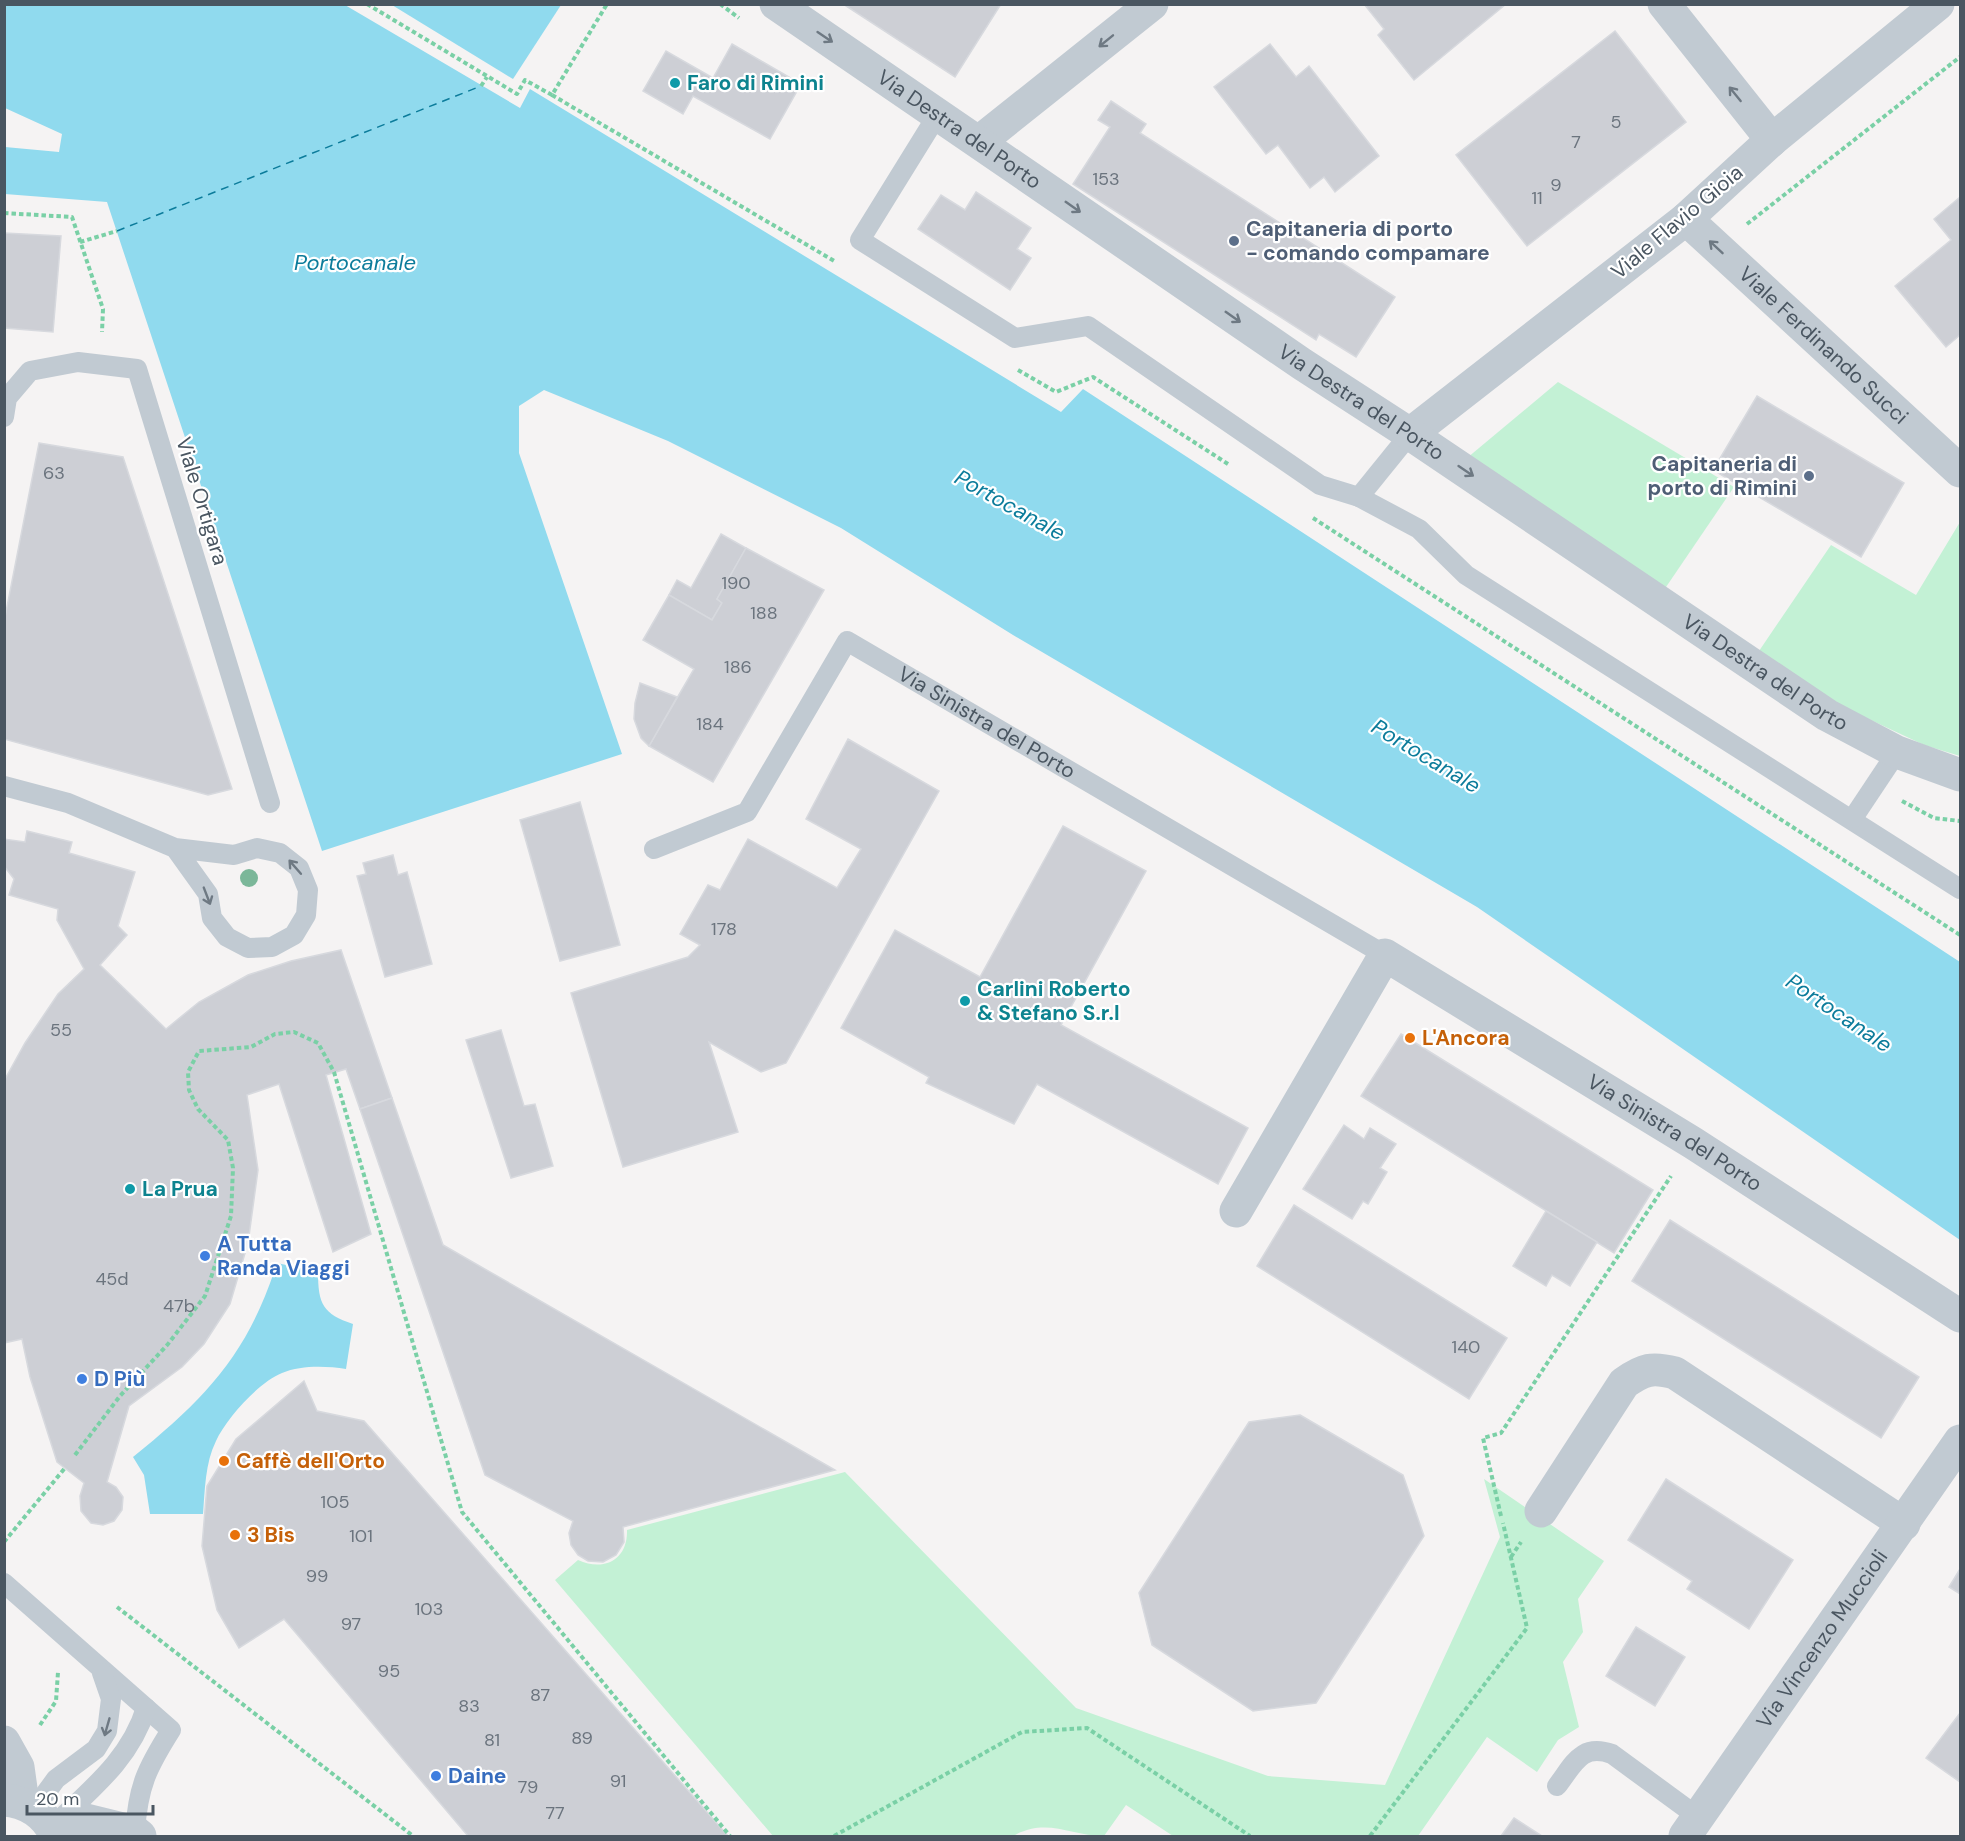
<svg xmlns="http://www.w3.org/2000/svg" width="1965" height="1841" font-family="'DM Sans',sans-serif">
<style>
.green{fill:#c3f1d5}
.water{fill:#90daee}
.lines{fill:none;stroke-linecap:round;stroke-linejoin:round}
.ferry{stroke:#0c7c9b;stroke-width:1.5;stroke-dasharray:8 6;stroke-linecap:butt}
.building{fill:#cdcfd5;stroke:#d7d9de;stroke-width:1.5}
.path{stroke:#7ad0a6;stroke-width:4;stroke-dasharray:4.5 3;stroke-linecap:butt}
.service{stroke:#c1cad2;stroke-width:20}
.minor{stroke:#c1cad2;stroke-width:33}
.tertiary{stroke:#c1cad2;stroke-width:33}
.tree{fill:#7bb799}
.oneway{stroke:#6e7983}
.culture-dot{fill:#0f9aa8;stroke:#fff;stroke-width:2}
.service-dot{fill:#5c6f8a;stroke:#fff;stroke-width:2}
.food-dot{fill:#e8710a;stroke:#fff;stroke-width:2}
.shop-dot{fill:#3f7fe0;stroke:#fff;stroke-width:2}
.labels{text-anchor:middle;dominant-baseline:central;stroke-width:4.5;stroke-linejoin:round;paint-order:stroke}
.number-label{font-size:18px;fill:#6b747e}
.culture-label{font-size:21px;font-weight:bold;fill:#0d838f;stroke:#fff;text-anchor:start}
.street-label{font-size:21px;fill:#4a5661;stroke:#fff}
.service-label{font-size:21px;font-weight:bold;fill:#4e5e75;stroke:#fff;text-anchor:start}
.food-label{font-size:21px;font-weight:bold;fill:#c56008;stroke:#fff;text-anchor:start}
.shop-label{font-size:21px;font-weight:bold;fill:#366cbe;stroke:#fff;text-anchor:start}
.water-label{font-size:22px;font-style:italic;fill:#0c7c9b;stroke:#fff}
</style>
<rect width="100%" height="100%" fill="#f5f3f3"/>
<g class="green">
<path d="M1558 382 1734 487 1664 590 1467 458Z"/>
<path d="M1960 522V756L1924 745 1843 707 1759 651 1831 545 1916 595Z"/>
<path d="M845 1472 1076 1708 1268 1776 1385 1785 1500 1537 1484 1479 1604 1561 1578 1599 1583 1632 1563 1662 1579 1727 1558 1740 1537 1772 1487 1737 1418 1836H1173L1126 1805 1104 1836C1070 1836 1047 1817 1013 1836H773L555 1580 578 1560C604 1572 628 1560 627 1530Z"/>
</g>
<g class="water">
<path d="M5 4 345 5 520 108 530 89 1061 412 1083 389 1960 962V1240L1477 907 1013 635 841 528 668 441 544 390 519 406V453L622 754 322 851 107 202 5 194V147L59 152 62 134 5 108Z"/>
<path d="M392 5 561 4V5L513 79Z"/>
<path d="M277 1263 318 1272C318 1304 323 1314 353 1324L346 1369C326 1366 301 1365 282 1373 259 1382 226 1419 216 1441 205 1463 205 1490 203 1514H150L144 1475 133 1457C206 1398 248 1354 277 1263Z"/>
</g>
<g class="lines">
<path class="ferry" d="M117 231 481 86"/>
</g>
<g class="building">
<path d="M843 4H1001L955 77Z"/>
<path d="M1364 4H1506L1414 80 1378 35 1384 29Z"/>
<path d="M1615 31 1686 122 1527 246 1456 155Z"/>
<path d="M732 44 801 84 770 139 693 96 683 114 643 91 666 51 713 78Z"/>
<path d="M1270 44 1296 77 1309 66 1379 156 1335 192 1324 177 1310 188 1278 145 1266 154 1214 87Z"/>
<path d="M1111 101 1146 124 1140 133 1395 297 1356 357 1319 334 1316 340 1073 184 1110 127 1098 120Z"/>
<path d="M976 192 1031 228 1017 249 1031 258 1010 290 918 229 941 195 965 210Z"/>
<path d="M1960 197V335L1946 347 1895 286 1951 240 1934 219Z"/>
<path d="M4 233 61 236 53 332 4 328Z"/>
<path d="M1757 396 1904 483 1861 557 1713 470Z"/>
<path d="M39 443 123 457 232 789 208 795 4 739V622Z"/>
<path d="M721 534 746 548 717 599 722 603 712 620 669 595 677 580 691 588Z"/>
<path d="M746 548 824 590 713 782 649 746 694 669 643 640 669 595 712 620 722 603 717 599Z"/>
<path d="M640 683 677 697 649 746 641 738 634 719 635 703Z"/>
<path d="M848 739 939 791 786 1063 761 1072 709 1042 738 1132 623 1167 571 993 688 957 700 945 680 934 708 885 720 890 748 839 837 888 861 849 806 819Z"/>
<path d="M580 802 620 945 560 961 520 820Z"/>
<path d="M1063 826 1146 871 1061 1025 1248 1128 1218 1184 1037 1084 1014 1124 926 1083 929 1077 841 1028 895 930 980 977Z"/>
<path d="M27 831 72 842 69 853 135 872 118 926 127 935 100 965 166 1029 199 1002 248 975 291 961 341 950 392 1098 360 1109 346 1069 326 1075 371 1234 333 1252 279 1084 247 1095 258 1170 248 1243 230 1304 204 1344 182 1367 129 1406 107 1482 116 1487 123 1497 122 1510 114 1521 103 1525 91 1523 81 1511 80 1496 84 1483 57 1462 30 1377 22 1339 4 1343V1081L25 1043 58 994 84 969 57 920 58 909 9 895 14 879 4 866V839L25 842Z"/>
<path d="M393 855 398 875 407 872 432 964 385 977 357 876 366 874 363 863Z"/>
<path d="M501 1030 524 1106 535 1104 553 1166 511 1178 466 1040Z"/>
<path d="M1401 1034 1653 1190 1614 1253 1361 1096Z"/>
<path d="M392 1098 443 1245 835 1470 623 1527 624 1542 616 1555 603 1562 588 1561 578 1555 571 1545 569 1533 573 1521 485 1475 360 1109Z"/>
<path d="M1344 1125 1364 1139 1370 1128 1396 1144 1380 1168 1387 1172 1368 1204 1363 1201 1352 1219 1303 1189Z"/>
<path d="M1294 1205 1507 1338 1469 1399 1257 1266Z"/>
<path d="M1546 1211 1597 1242 1570 1286 1552 1275 1546 1286 1513 1266Z"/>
<path d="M1670 1220 1919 1377 1881 1438 1632 1281Z"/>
<path d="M304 1381 317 1411 364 1421 728 1836H468L284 1619 239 1648 217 1610 202 1546 207 1486 236 1439Z"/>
<path d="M1300 1415 1403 1475 1424 1536 1316 1703 1253 1711 1152 1645 1139 1593 1249 1422Z"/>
<path d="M1666 1479 1793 1560 1749 1629 1687 1589 1692 1581 1628 1540Z"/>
<path d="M1960 1569V1594L1949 1587Z"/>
<path d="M1636 1627 1685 1657 1655 1706 1606 1676Z"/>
<path d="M1960 1713V1782L1926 1758Z"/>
<path d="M1514 1818 1542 1836H1501Z"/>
</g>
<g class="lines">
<g class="path">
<path d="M367 4 517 94 525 80 552 95 607 4"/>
<path d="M720 4 739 18"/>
<path d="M481 86 487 77"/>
<path d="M552 95 836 262"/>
<path d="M4 213 72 217 103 309 102 332"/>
<path d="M1747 224 1960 57"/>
<path d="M80 242 117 231"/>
<path d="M1018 370 1056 392 1093 377 1228 464"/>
<path d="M1313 518 1960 935"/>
<path d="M1902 801 1934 818 1960 821"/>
<path d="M75 1455 120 1396 168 1344 205 1296 231 1216 233 1168 228 1140 198 1109 189 1090 188 1072 199 1051 251 1047 275 1034 294 1032 318 1043 334 1072 462 1512 730 1836"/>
<path d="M1501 1516 1483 1438 1501 1433 1671 1176"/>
<path d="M4 1542 65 1468"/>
<path d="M1511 1557 1521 1542"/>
<path d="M117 1607 413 1836"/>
<path d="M40 1725 56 1701 58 1672"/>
<path d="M834 1836 1022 1732 1087 1728 1250 1836"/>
<path d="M1370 1836 1527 1628 1503 1523"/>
</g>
<g class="service">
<path d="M938 114 860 240 1015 338 1088 326 1320 485 1359 497 1419 529 1466 575 1960 889"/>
<path d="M4 417 7 398 30 371 78 362 137 369 270 803"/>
<path d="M1359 497 1410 434"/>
<path d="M4 786 68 803 175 848 234 855 257 848 280 853 299 868 308 890 306 915 294 935 272 947 248 948 227 937 212 918 208 894 175 848"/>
<path d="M1853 818 1897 752"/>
<path id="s1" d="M654 849 747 812 847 641 1385 955"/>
<path d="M4 1583 171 1730C147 1768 138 1786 135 1832"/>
<path d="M1557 1786C1574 1764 1581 1743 1612 1754L1698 1817"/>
<path d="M34 1809 56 1779 96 1749 107 1731 111 1699 102 1673"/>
<path d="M58 1821C94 1787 131 1757 146 1708"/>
</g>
<g class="minor">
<path d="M1664 4 1772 140"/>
<path d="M979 142 1152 4"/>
<path d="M1410 434 1686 219"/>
<path id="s2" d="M1236 1211 1385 955 1693 1143 1960 1316"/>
<path d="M1541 1511 1624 1383C1644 1369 1652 1367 1675 1373L1904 1524"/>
<path d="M4 1742 18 1767 23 1803"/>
<path d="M4 1800C29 1802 46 1814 56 1836"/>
<path d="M52 1827 82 1819 135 1832 140 1836"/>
<path id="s3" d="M1685 1836 1960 1441"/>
</g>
<g class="tertiary">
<path id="s4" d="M776 4 1302 364 1410 434 1827 715 1897 752 1960 775"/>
<path id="s5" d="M1938 4 1772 140 1686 219 1960 471"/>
</g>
</g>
<circle class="tree" cx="249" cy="878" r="9"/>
<defs><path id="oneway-shaft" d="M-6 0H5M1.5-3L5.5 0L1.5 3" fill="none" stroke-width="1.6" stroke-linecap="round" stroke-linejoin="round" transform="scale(1.5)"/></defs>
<g class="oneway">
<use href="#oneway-shaft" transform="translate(825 37) rotate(34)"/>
<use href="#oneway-shaft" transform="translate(1106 41) rotate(141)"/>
<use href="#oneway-shaft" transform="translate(1735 94) rotate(-129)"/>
<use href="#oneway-shaft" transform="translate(1073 207) rotate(35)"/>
<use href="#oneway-shaft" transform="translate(1716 247) rotate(-137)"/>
<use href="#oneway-shaft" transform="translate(1233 317) rotate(35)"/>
<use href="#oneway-shaft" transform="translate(1466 471) rotate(34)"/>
<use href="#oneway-shaft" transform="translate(295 867) rotate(-131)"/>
<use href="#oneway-shaft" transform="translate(207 896) rotate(69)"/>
<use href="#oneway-shaft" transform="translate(107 1727) rotate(106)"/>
</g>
<g class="culture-dot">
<circle cx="675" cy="83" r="6"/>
<circle cx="965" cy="1001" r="6"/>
<circle cx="130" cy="1189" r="6"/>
</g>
<g class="service-dot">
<circle cx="1234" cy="241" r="6"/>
<circle cx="1809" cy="476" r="6"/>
</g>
<g class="food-dot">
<circle cx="1410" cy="1038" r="6"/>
<circle cx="224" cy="1461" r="6"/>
<circle cx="235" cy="1535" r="6"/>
</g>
<g class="shop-dot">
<circle cx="205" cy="1256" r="6"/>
<circle cx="82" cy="1379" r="6"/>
<circle cx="436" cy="1776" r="6"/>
</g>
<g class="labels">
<g class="number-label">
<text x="1616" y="122">5</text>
<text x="1576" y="142">7</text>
<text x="1106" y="179">153</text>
<text x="1556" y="185">9</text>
<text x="1537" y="198">11</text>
<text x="54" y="473">63</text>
<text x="736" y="583">190</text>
<text x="764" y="613">188</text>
<text x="738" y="667">186</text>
<text x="710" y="724">184</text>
<text x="724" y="929">178</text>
<text x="61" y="1030">55</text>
<text x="112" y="1279">45d</text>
<text x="179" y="1306">47b</text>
<text x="1466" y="1347">140</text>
<text x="335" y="1502">105</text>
<text x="361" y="1536">101</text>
<text x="317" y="1576">99</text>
<text x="429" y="1609">103</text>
<text x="351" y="1624">97</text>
<text x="389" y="1671">95</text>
<text x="540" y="1695">87</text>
<text x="469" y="1706">83</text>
<text x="582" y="1738">89</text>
<text x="492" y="1740">81</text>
<text x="618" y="1781">91</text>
<text x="528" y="1787">79</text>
<text x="555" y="1813">77</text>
</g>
<g class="culture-label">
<text x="687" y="83">Faro di Rimini</text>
<text x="977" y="989">Carlini Roberto<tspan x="977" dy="24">&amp; Stefano S.r.l</tspan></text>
<text x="142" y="1189">La Prua</text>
</g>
<g class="street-label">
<text stroke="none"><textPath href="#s4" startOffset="222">Via Destra del Porto</textPath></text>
<text transform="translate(1677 222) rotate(-40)">Viale Flavio Gioia</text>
<text stroke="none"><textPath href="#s5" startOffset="518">Viale Ferdinando Succi</textPath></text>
<text stroke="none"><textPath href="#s4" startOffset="708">Via Destra del Porto</textPath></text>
<text transform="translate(202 501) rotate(73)">Viale Ortigara</text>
<text stroke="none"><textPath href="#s4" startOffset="1194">Via Destra del Porto</textPath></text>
<text stroke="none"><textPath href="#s1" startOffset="460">Via Sinistra del Porto</textPath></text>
<text stroke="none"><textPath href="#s2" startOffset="636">Via Sinistra del Porto</textPath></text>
<text stroke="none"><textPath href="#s3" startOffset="240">Via Vincenzo Muccioli</textPath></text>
</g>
<g class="service-label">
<text x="1246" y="229">Capitaneria di porto<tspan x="1246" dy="24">- comando compamare</tspan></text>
<text x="1797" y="464" text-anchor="end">Capitaneria di<tspan x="1797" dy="24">porto di Rimini</tspan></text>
</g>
<g class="food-label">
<text x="1422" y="1038">L'Ancora</text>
<text x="236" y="1461">Caffè dell'Orto</text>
<text x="247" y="1535">3 Bis</text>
</g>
<g class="shop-label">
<text x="217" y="1244">A Tutta<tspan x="217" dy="24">Randa Viaggi</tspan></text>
<text x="94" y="1379">D Più</text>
<text x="448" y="1776">Daine</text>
</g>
<g class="water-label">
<text x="355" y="262">Portocanale</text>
<text transform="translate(1010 505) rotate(29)">Portocanale</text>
<text transform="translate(1426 756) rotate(31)">Portocanale</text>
<text transform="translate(1839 1013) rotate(34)">Portocanale</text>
</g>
</g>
<rect width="1965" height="1841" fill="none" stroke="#4a5661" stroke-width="12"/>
<path d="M27 1805v9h126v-9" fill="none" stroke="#4a5661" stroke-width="3"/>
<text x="36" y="1805" font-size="18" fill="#4a5661" stroke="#ffffff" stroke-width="4.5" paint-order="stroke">20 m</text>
</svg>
